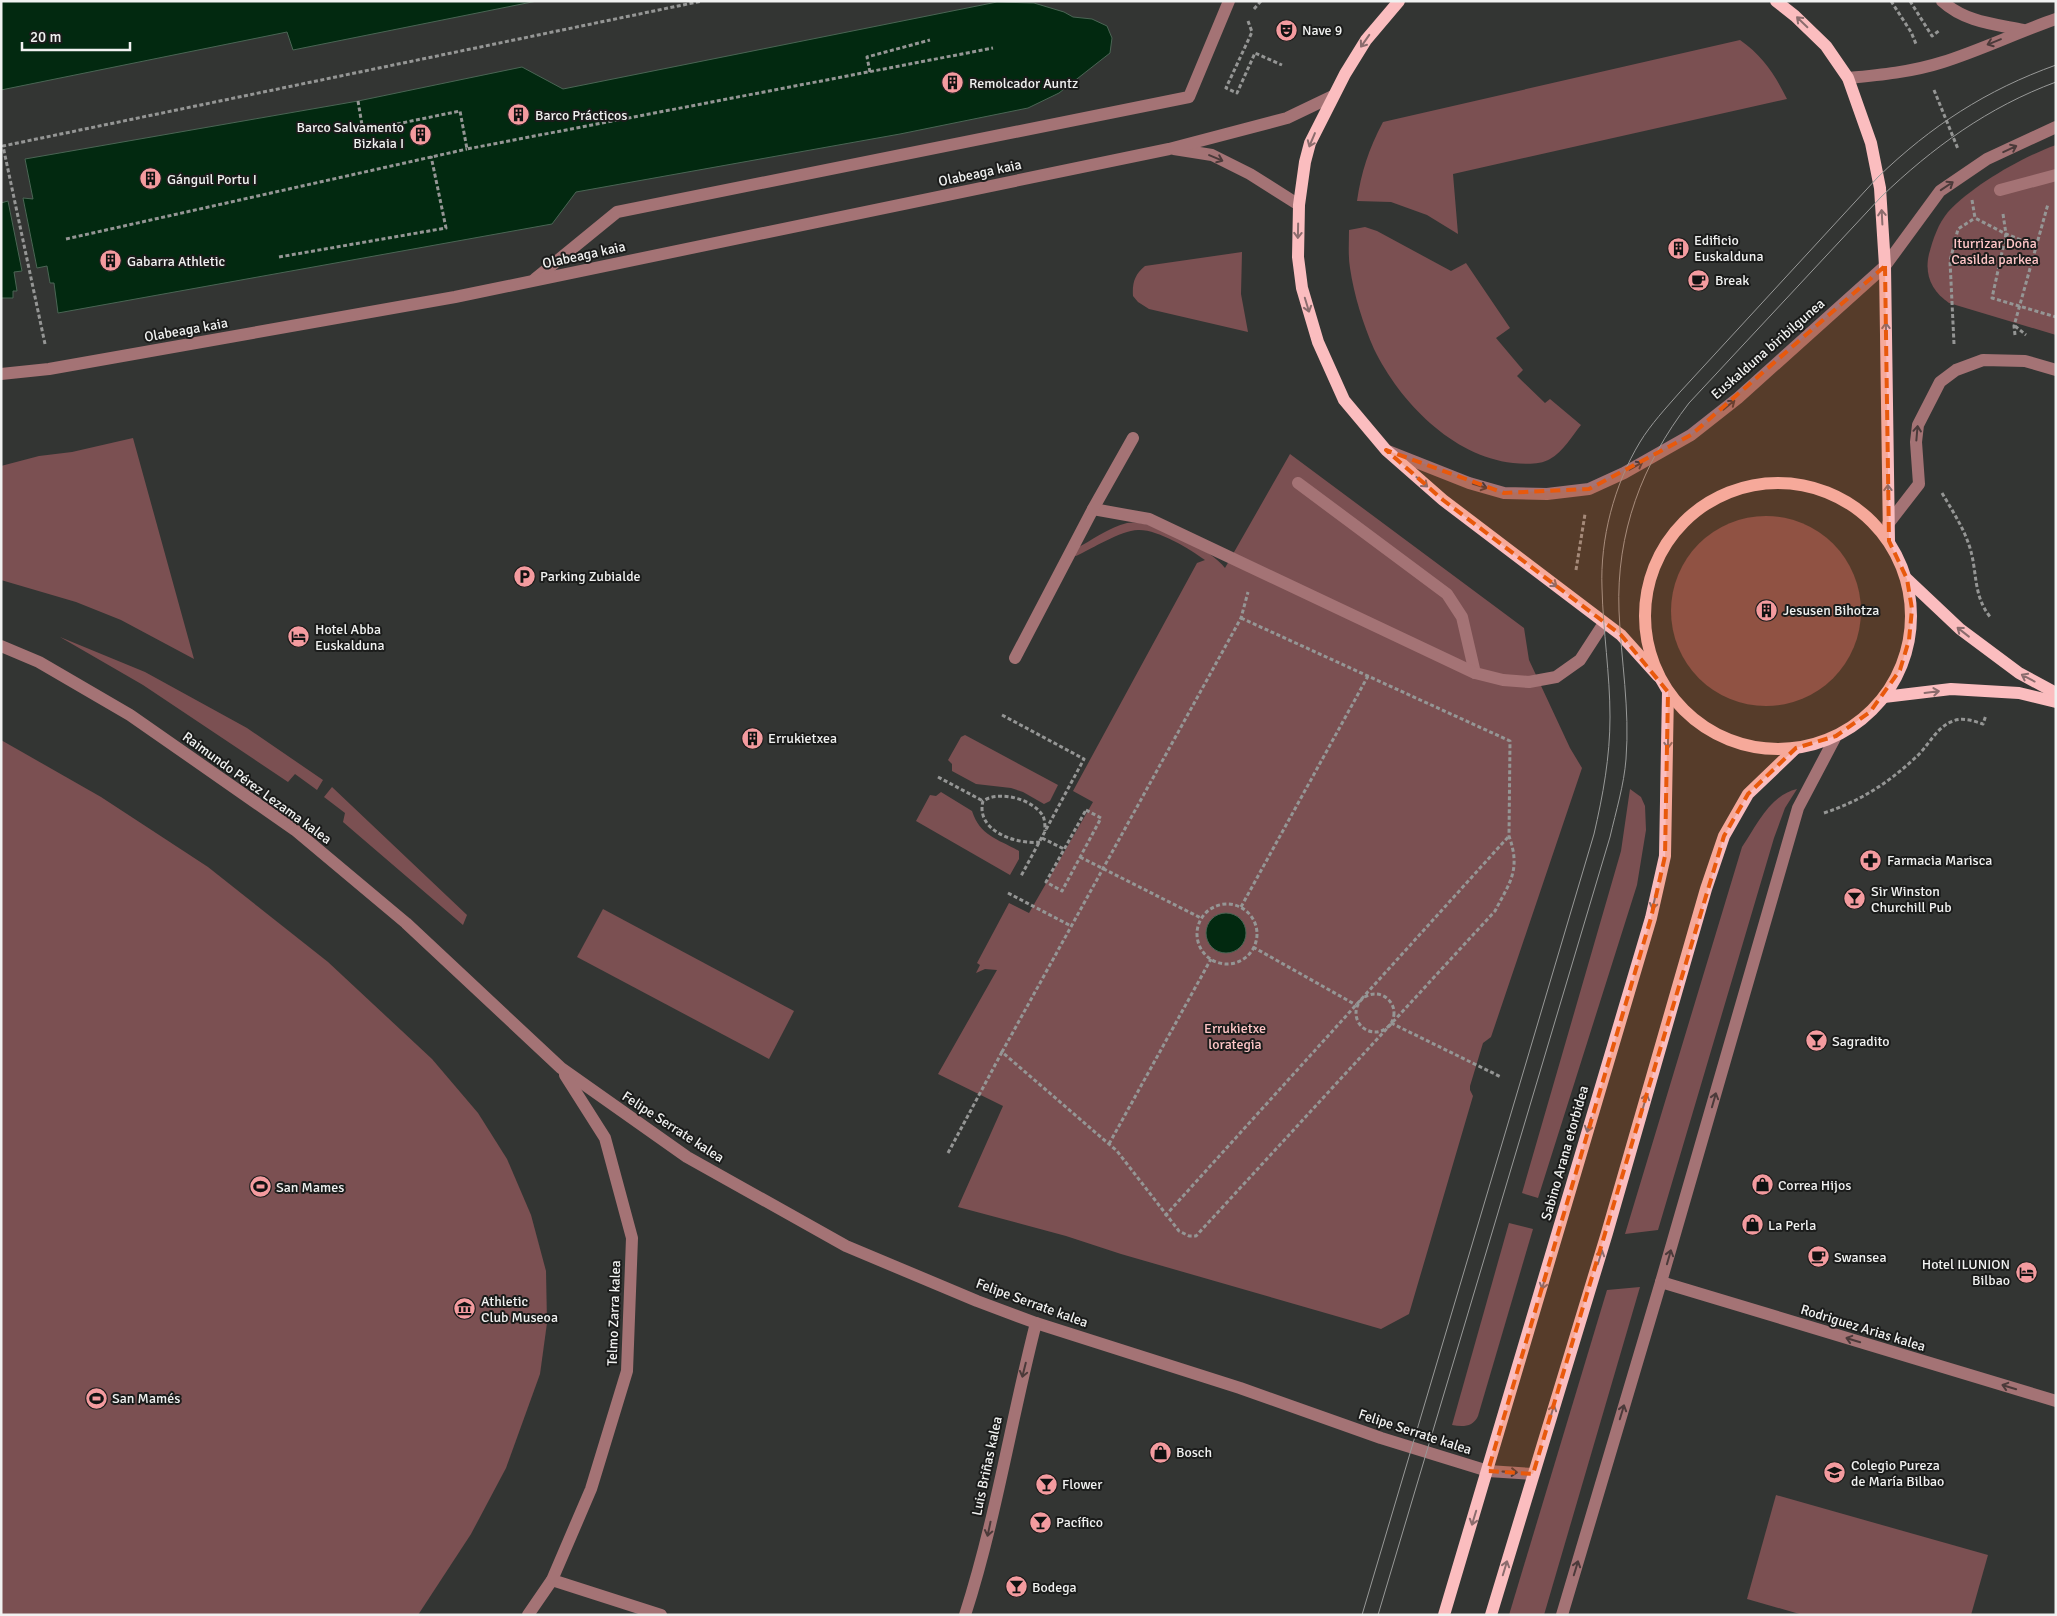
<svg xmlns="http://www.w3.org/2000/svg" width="2057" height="1616" font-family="Signika,sans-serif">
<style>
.green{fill:#7b5052}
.water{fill:#022910;stroke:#4a6554}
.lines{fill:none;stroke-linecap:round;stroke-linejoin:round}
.path{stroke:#959695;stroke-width:3;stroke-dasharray:4 2.5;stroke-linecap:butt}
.minor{stroke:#a47375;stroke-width:12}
.major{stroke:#fbbdbf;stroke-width:12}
.tram{stroke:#989998;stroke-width:1}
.oneway{stroke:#8b6c6d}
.oneway2{stroke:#4b3a3a}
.marked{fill:#e8590c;fill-opacity:0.2;stroke:#e8590c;stroke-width:4;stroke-dasharray:10 6;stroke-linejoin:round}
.labels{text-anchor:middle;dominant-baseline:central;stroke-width:4;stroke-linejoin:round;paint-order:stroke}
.poi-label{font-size:14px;fill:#f1f2f1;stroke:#1b1c1b;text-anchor:start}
.street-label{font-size:14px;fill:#f1f2f1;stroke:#1b1c1b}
.park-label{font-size:14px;fill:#ffc6c7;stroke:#1b1c1b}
</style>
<rect width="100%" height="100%" fill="#333533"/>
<g class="green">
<path d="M1740 40C1763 56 1775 75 1787 99L1453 174 1458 234 1427 215 1391 202 1357 201C1361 173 1369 148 1383 122Z"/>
<path d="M2056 145V335L1949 303C1932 291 1924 275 1929 254 1933 239 1938 224 1948 212 1972 186 2022 157 2056 145Z"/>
<path d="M1365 227 1377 231 1451 271 1466 263 1510 328 1496 338 1523 370 1517 376 1545 403 1550 399 1581 425C1572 436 1563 452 1550 459 1540 465 1525 464 1513 463 1452 456 1400 402 1374 349 1363 324 1354 295 1350 268 1348 256 1349 242 1349 230Z"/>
<path d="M1242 252 1241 294 1248 332 1149 309 1138 302 1133 296C1132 283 1135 274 1145 266Z"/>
<path d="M133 438 194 659 121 620 76 602 1 580V466L39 456 72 452Z"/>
<path d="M1290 454 1524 628 1529 660 1570 748 1582 768 1491 1037 1483 1043 1470 1086V1090L1473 1096 1409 1314 1381 1329 1121 1254 1066 1236 958 1207 1003 1106 938 1074 997 970 985 969 976 973 980 965 977 963 1009 903 1029 913 1093 802 1073 791 1197 563 1205 560C1190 549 1157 529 1138 530 1120 531 1093 548 1076 556L1073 555 1075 549C1091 541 1109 527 1127 523 1151 518 1211 549 1225 568Z"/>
<circle cx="1766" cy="611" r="95"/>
<path d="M60 637 145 672 247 728 323 780 317 790 295 774 288 782 143 685Z"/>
<path d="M965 735 1058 785 1050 801 1044 804 1023 792 1011 788 976 784 952 771V764L948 760 961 737Z"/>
<path d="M1 740 101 797 208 867 328 962 432 1059 478 1113 507 1159 531 1215 546 1271 547 1323 540 1374 506 1468 471 1534 418 1615H1Z"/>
<path d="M332 787 467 915 463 925 343 822 345 813 324 797Z"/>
<path d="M1630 789 1641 797 1645 806 1646 830 1637 885 1538 1198 1522 1193 1621 851Z"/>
<path d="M1797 789 1785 808 1774 838 1658 1230 1625 1234 1742 847C1757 825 1770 795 1797 789Z"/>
<path d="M941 792 972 811C980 836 998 839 1019 851V859L1010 875 916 821 930 795 936 796Z"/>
<path d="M603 909 794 1011 769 1059 577 957Z"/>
<path d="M1509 1223 1533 1229 1478 1416C1473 1427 1463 1427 1452 1425Z"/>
<path d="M1640 1287 1544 1615H1509L1607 1290Z"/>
<path d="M1776 1495 1988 1555 1971 1615H1803L1747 1599Z"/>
</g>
<g class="water">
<path d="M1 1H537L293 50 287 32 1 90Z"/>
<path d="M997 2 1034 3 1064 12 1073 17 1092 19 1107 26 1112 38 1110 53 1059 93 1028 108 900 134 576 192 552 224 58 313 54 283H50L47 266 37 268 23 198 33 199 25 159 358 101 522 67 563 89Z"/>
<path d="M8 201 22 271 14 272 17 291H13V298H1V203Z"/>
<circle cx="1226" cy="933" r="20"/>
</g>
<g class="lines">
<g class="path">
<path d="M1891 1 1911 32 1916 44"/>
<path d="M1910 1 1932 36 1940 30"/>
<path d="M1254 9 1261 1"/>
<path d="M1248 21 1252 32 1226 88 1237 93 1255 53 1282 65"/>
<path d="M870 72 867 57 930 40"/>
<path d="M1934 90 1958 149"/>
<path d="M358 101 363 131 460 111 467 149 993 48"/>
<path d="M1972 200 1975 218 2006 234 2036 246"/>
<path d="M2003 214 2006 234 1992 298 2056 317"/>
<path d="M66 239 467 149"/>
<path d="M279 257 446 228 431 156"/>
<path d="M2015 326 2026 335"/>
<path d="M2015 335 2014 326 2048 204"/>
<path d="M45 344 3 146 702 1"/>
<path d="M1954 344 1950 261 1958 229 1975 218"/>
<path d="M1942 493C1952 510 1963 527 1969 545 1978 571 1972 595 1991 618"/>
<path d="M1576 570 1585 514"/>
<path d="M1241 618 1510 741 1509 836C1521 870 1510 882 1495 911L1196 1236H1189L1179 1231 1117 1151 1002 1052 1241 618 1248 592"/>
<path d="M1002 715 1084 759 1021 876"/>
<path d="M938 777 983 801"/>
<path d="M1086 810 1101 818 1062 891 1046 882Z"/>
<path d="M1824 813C1860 801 1887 784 1915 758 1928 747 1936 727 1953 721 1963 717 1974 721 1983 724L1986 715"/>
<path d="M1042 838 1064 849"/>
<path d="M1040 842C1017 845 975 831 983 801 999 790 1033 799 1043 816 1045 820 1045 827 1045 831"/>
<path d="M1080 857 1201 918"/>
<path d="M1008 893 1071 926"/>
<circle cx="1227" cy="934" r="30"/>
<path d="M1241 907 1368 676"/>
<path d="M1253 947 1356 1005"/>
<circle cx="1375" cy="1013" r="19"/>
<path d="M1391 1023 1501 1077"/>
<path d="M1109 1144 1211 959"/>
<path d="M948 1153 1002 1052"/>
<path d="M1165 1216 1509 836"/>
</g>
<g class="minor">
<path d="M1942 1C1965 22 1994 24 2023 30"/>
<path d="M1848 78C1880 75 1912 72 1943 62 1981 50 2018 32 2056 19"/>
<path d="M1174 149 1212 155 1250 174 1299 205"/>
<path d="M2000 190 2056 175"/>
<path d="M535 279 617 212 1189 97 1229 1"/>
<path d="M1 374 49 369 455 297 1169 149 1287 118 1333 96"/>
<path d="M1388 451 1469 483 1504 493 1547 494 1589 489 1624 473 1691 435 1738 398 1885 266 1940 191 1987 159 2056 127"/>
<path d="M1298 483 1447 594 1462 617 1475 673"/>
<path d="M1093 509 1149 519 1475 673 1503 680 1529 682 1556 677 1580 660 1604 623"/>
<path d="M1888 524 1919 484 1916 442 1918 425 1940 382 1956 370 1983 360 2025 361 2056 370"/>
<path d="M1 646 39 662 130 715 295 830 406 923 561 1068 687 1157 846 1246 977 1301 1036 1323 1240 1388 1381 1438 1488 1471 1533 1474"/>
<path d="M1015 658 1093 509 1133 438"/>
<path d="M1661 1282 2056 1401"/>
<path d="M552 1580 661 1615"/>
<path d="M528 1615 552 1580 591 1489 627 1371 632 1238 605 1138 565 1075"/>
<path d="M965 1615C996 1519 1011 1420 1036 1323"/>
<path d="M1562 1615 1661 1282 1798 808 1836 736"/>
</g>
<g class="major">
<path d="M1399 1 1366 40 1345 74 1310 143 1305 162 1299 205 1298 257 1302 288 1318 342 1344 400 1386 450 1443 500 1621 635 1658 676"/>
<path d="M1776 1 1795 16 1826 46 1848 78 1871 143 1880 188 1885 266 1889 541"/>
<circle cx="1778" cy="616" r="133"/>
<path d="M1907 579 1960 629 2019 673 2056 693"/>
<path d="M1884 697 1951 689 2019 693 2056 702"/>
<path d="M1444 1615 1651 918 1665 856 1668 692"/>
<path d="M1491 1615 1607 1233 1706 889 1724 836 1748 794 1796 748"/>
</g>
<g class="tram">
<path d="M1362 1615 1594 834C1603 795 1610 757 1610 717 1610 674 1603 631 1602 588 1600 539 1614 485 1640 442 1651 424 1666 408 1680 392L1878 177C1931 126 1986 90 2056 65"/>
<path d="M1378 1615 1610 837C1616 811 1624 785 1626 759 1630 709 1621 660 1619 611 1616 533 1642 464 1689 403L1881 197C1932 148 1988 107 2056 82"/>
</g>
</g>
<defs><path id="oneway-shaft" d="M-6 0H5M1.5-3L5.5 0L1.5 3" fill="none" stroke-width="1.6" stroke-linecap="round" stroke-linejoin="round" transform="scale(1.25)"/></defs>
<g class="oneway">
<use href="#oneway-shaft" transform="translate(1802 22) rotate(-136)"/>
<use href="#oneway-shaft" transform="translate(1365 41) rotate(125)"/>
<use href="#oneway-shaft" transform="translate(1312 140) rotate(113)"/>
<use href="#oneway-shaft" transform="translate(1882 217) rotate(-93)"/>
<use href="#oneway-shaft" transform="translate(1298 231) rotate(91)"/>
<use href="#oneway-shaft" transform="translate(1307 305) rotate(73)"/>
<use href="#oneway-shaft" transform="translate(1886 330) rotate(-91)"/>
<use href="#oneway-shaft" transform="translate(1422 482) rotate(41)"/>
<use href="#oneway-shaft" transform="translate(1888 492) rotate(-91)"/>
<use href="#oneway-shaft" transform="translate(1551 582) rotate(37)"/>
<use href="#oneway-shaft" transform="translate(1963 632) rotate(-142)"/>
<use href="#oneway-shaft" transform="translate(2028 678) rotate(-152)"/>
<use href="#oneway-shaft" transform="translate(1932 692) rotate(-7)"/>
<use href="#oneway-shaft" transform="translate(1668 741) rotate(90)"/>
<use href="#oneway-shaft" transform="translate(1654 902) rotate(103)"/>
<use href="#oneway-shaft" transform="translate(1645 1101) rotate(-74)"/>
<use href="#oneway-shaft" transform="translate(1589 1125) rotate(106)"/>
<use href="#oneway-shaft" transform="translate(1600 1257) rotate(-73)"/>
<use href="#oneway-shaft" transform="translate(1544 1282) rotate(106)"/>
<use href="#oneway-shaft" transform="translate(1552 1412) rotate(-73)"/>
<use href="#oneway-shaft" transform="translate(1474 1518) rotate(107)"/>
<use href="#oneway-shaft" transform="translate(1505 1568) rotate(-73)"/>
</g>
<g class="oneway2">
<use href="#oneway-shaft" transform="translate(1994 42) rotate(158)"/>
<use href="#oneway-shaft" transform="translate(2010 149) rotate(-25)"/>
<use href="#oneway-shaft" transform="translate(1216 158) rotate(23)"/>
<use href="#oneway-shaft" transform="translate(1947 186) rotate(-34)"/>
<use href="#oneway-shaft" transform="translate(1729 405) rotate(-39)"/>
<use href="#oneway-shaft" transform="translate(1917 433) rotate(-85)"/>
<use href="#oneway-shaft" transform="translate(1636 466) rotate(-29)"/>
<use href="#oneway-shaft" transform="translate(1480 486) rotate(17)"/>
<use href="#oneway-shaft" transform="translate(1714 1100) rotate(-74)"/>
<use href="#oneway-shaft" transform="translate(1669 1257) rotate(-74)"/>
<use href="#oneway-shaft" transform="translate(1853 1340) rotate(-163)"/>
<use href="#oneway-shaft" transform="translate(1024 1370) rotate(104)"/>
<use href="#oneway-shaft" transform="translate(2009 1387) rotate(-163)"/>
<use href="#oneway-shaft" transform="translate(1622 1412) rotate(-73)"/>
<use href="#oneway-shaft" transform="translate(1510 1472) rotate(3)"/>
<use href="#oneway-shaft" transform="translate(989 1529) rotate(102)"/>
<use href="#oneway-shaft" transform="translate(1576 1568) rotate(-73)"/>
</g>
<path class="marked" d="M1885 266 1889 541 1907 579 1912 609 1909 640 1900 670 1870 712 1836 736 1796 748 1748 794 1724 836 1533 1474 1488 1471 1651 918 1665 856 1668 692 1621 635 1443 500 1386 450 1504 493 1589 489 1691 435Z"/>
<defs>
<symbol id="theatre-disc" viewBox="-11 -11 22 22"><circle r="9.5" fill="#f49b9f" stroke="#1b1c1b"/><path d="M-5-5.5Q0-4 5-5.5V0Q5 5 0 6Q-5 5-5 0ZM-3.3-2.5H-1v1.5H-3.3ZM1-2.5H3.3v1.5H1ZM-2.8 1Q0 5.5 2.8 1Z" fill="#111"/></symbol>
<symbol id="building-disc" viewBox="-11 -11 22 22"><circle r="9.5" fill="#f49b9f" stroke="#1b1c1b"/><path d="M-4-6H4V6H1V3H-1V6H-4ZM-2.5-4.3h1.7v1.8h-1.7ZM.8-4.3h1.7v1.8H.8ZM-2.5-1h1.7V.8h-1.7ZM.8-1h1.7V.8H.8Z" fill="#111"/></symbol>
<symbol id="cafe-disc" viewBox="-11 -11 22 22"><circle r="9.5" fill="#f49b9f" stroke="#1b1c1b"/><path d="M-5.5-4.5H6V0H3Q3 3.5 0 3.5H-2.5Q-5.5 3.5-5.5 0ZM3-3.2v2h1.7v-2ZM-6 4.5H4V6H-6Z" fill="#111"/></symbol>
<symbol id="parking-disc" viewBox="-11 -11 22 22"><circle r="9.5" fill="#f49b9f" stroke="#1b1c1b"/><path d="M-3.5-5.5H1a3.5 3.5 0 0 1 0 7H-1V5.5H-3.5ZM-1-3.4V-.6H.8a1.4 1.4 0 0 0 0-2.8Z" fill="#111"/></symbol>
<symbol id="hotel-disc" viewBox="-11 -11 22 22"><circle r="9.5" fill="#f49b9f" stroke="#1b1c1b"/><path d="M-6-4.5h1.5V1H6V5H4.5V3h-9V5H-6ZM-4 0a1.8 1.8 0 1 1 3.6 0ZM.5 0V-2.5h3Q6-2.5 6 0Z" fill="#111"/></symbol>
<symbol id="pharmacy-disc" viewBox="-11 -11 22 22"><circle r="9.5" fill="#f49b9f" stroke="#1b1c1b"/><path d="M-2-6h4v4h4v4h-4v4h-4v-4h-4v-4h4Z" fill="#111"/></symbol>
<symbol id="bar-disc" viewBox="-11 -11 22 22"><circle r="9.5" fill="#f49b9f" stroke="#1b1c1b"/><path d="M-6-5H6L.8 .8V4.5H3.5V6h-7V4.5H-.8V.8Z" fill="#111"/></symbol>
<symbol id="shop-disc" viewBox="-11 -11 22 22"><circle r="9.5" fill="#f49b9f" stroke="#1b1c1b"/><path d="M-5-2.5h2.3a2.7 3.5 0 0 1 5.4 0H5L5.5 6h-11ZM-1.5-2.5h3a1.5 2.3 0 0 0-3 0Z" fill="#111"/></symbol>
<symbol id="stadium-disc" viewBox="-11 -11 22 22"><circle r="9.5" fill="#f49b9f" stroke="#1b1c1b"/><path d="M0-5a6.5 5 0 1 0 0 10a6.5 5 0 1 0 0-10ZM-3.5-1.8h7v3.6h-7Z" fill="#111"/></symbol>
<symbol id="museum-disc" viewBox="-11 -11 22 22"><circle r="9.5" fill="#f49b9f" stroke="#1b1c1b"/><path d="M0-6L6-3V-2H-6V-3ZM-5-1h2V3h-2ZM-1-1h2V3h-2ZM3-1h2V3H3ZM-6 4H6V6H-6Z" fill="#111"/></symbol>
<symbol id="school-disc" viewBox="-11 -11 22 22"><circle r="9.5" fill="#f49b9f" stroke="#1b1c1b"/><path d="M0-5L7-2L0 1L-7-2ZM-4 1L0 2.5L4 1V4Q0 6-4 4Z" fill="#111"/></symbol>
</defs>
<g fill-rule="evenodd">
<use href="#theatre-disc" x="1274" y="18" width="25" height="25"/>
<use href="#building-disc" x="940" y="70" width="25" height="25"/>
<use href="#building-disc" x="506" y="102" width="25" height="25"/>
<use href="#building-disc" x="408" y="122" width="25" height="25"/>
<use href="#building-disc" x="138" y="166" width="25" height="25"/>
<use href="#building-disc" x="1666" y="236" width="25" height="25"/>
<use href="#building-disc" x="98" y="248" width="25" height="25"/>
<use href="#cafe-disc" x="1686" y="268" width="25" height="25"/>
<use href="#parking-disc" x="512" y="564" width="25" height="25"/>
<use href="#building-disc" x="1754" y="598" width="25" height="25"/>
<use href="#hotel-disc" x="286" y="624" width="25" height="25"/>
<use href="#building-disc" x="740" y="726" width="25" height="25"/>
<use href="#pharmacy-disc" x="1858" y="848" width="25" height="25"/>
<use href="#bar-disc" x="1842" y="886" width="25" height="25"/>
<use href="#bar-disc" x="1804" y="1028" width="25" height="25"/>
<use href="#shop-disc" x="1750" y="1172" width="25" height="25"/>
<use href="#stadium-disc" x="248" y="1174" width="25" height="25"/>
<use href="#shop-disc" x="1740" y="1212" width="25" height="25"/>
<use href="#cafe-disc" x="1806" y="1244" width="25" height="25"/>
<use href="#hotel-disc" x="2014" y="1260" width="25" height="25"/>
<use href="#museum-disc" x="452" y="1296" width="25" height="25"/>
<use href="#stadium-disc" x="84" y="1386" width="25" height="25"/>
<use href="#shop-disc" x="1148" y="1440" width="25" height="25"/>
<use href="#school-disc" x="1822" y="1460" width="25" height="25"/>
<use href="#bar-disc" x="1034" y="1472" width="25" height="25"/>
<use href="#bar-disc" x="1028" y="1510" width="25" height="25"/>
<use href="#bar-disc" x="1004" y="1574" width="25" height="25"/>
</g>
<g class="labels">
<g class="poi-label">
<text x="1302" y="30">Nave 9</text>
<text x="969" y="83">Remolcador Auntz</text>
<text x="535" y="115">Barco Prácticos</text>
<text x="404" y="127" text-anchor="end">Barco Salvamento<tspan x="404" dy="16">Bizkaia I</tspan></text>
<text x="167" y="179">Gánguil Portu I</text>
<text x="1694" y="240">Edificio<tspan x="1694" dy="16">Euskalduna</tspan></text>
<text x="127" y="261">Gabarra Athletic</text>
<text x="1715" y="280">Break</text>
<text x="540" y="576">Parking Zubialde</text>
<text x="1783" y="610">Jesusen Bihotza</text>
<text x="315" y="629">Hotel Abba<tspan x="315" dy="16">Euskalduna</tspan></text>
<text x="768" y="738">Errukietxea</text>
<text x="1887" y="860">Farmacia Marisca</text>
<text x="1871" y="891">Sir Winston<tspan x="1871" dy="16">Churchill Pub</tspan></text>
<text x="1832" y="1041">Sagradito</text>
<text x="1778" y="1185">Correa Hijos</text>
<text x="276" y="1187">San Mames</text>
<text x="1768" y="1225">La Perla</text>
<text x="1834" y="1257">Swansea</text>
<text x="2010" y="1264" text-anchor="end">Hotel ILUNION<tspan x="2010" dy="16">Bilbao</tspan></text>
<text x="481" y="1301">Athletic<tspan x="481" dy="16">Club Museoa</tspan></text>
<text x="112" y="1398">San Mamés</text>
<text x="1176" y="1452">Bosch</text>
<text x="1851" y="1465">Colegio Pureza<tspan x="1851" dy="16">de María Bilbao</tspan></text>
<text x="1062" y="1484">Flower</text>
<text x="1056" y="1522">Pacífico</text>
<text x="1032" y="1587">Bodega</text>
</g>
<g class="street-label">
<text transform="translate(980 173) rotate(-12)">Olabeaga kaia</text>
<text transform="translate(584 255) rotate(-12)">Olabeaga kaia</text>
<text transform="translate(186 330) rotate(-10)">Olabeaga kaia</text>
<text transform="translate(1768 349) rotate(-41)">Euskalduna biribilgunea</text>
<text transform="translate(257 788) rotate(36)">Raimundo Pérez Lezama kalea</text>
<text transform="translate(673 1127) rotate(33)">Felipe Serrate kalea</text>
<text transform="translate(1565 1153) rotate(-74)">Sabino Arana etorbidea</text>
<text transform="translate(1032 1303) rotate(20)">Felipe Serrate kalea</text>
<text transform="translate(614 1313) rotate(-88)">Telmo Zarra kalea</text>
<text transform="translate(1863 1328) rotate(17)">Rodriguez Arias kalea</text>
<text transform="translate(1415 1432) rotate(18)">Felipe Serrate kalea</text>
<text transform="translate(987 1466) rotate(-78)">Luis Briñas kalea</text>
</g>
<g class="park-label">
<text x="1995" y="243">Iturrizar Doña<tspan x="1995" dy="16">Casilda parkea</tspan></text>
<text x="1235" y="1028">Errukietxe<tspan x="1235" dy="16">lorategia</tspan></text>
</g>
</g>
<rect width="2057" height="1616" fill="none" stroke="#f1f2f1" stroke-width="5"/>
<path d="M22 42v8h108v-8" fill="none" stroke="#f1f2f1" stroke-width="2.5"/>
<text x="30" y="42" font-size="15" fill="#f1f2f1" stroke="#1b1c1b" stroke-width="4" paint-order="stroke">20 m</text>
</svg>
